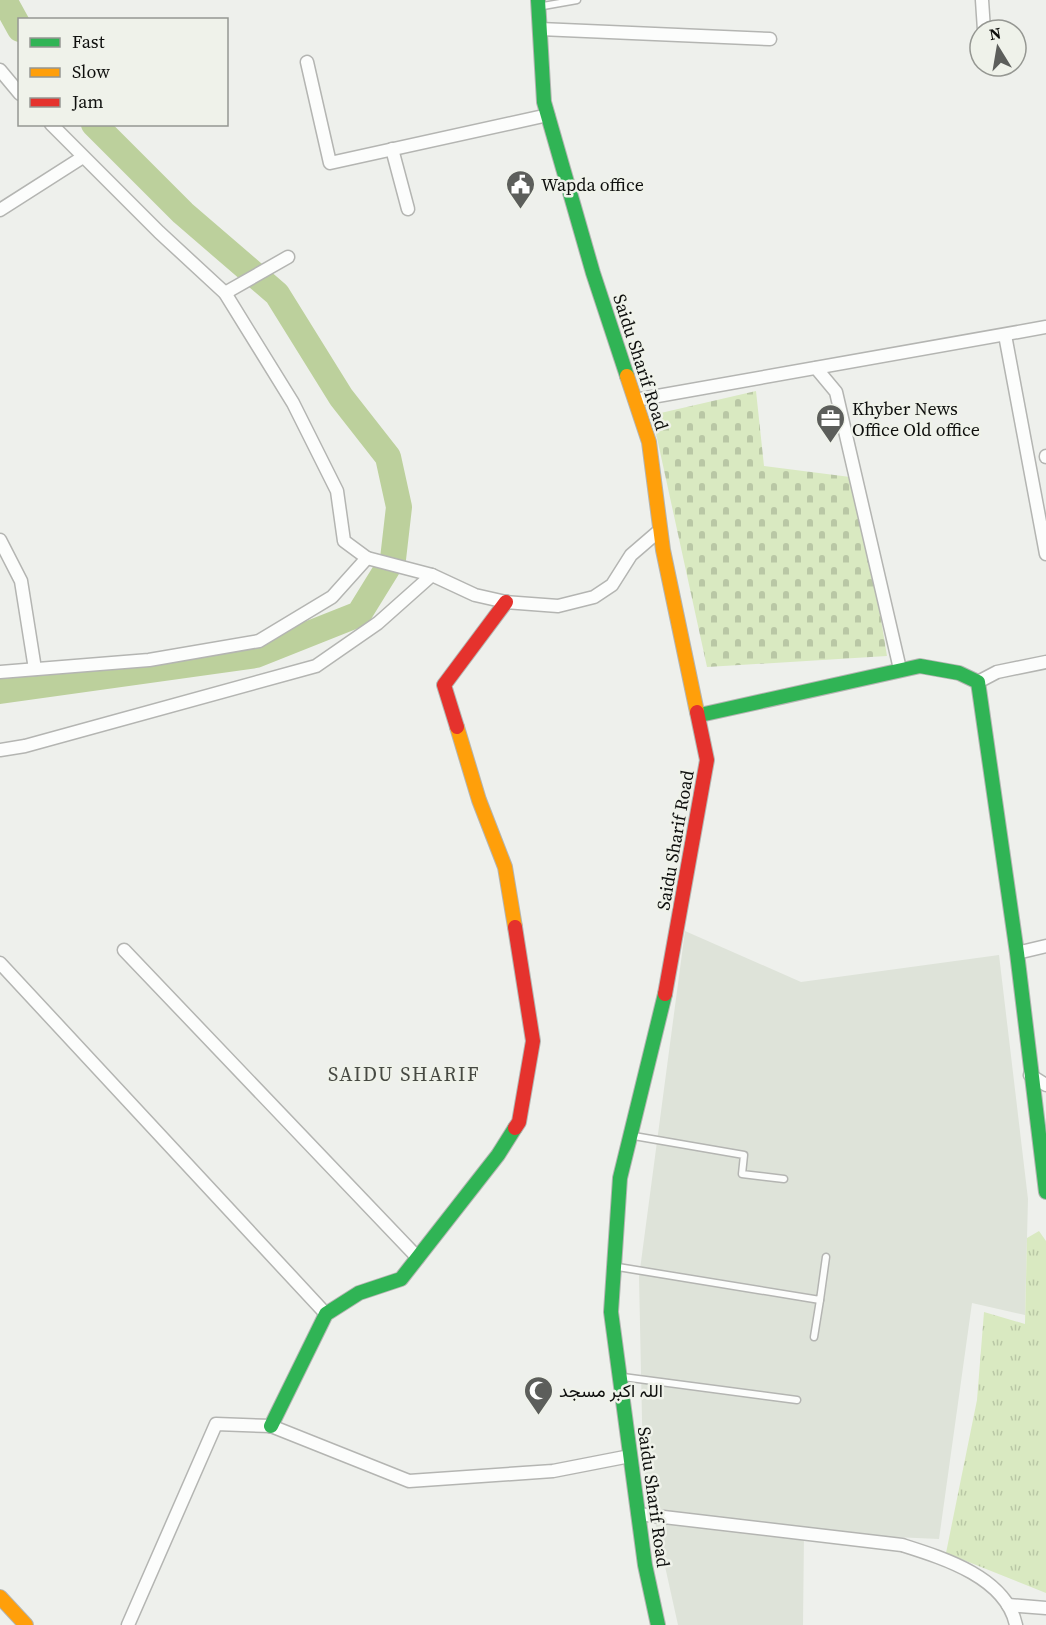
<svg xmlns="http://www.w3.org/2000/svg" width="1046" height="1625" font-family="'Source Serif 4',Vazirmatn,serif">
<style>
.built{fill:#dee3d9}
.grass{fill:url(#grass-tufts)}
.cemetery{fill:url(#cemetery-stones)}
.lines{fill:none;stroke-linecap:round;stroke-linejoin:round}
.river{stroke:#bcd09c;stroke-width:26}
.lane-casing{stroke:#b4b5b2;stroke-width:9}
.street-casing{stroke:#b4b5b2;stroke-width:15}
.fast-casing{stroke:#b4b5b2;stroke-width:16}
.slow-casing{stroke:#b4b5b2;stroke-width:16}
.jam-casing{stroke:#b4b5b2;stroke-width:16}
.lane{stroke:#fcfdfc;stroke-width:6}
.street{stroke:#fcfdfc;stroke-width:12}
.fast{stroke:#30b455;stroke-width:14}
.slow{stroke:#ff9f0a;stroke-width:14}
.jam{stroke:#e5322d;stroke-width:14}
.labels{text-anchor:middle;dominant-baseline:central;stroke-width:5;stroke-linejoin:round;paint-order:stroke}
.poi-label{font-size:18px;fill:#0e0f0d;stroke:#eff2ea;text-anchor:start}
.street-label{font-size:18px;fill:#0e0f0d;stroke:#eff2ea}
.neighbourhood-label{font-size:20px;letter-spacing:1.5px;fill:#464942;stroke:#eff2ea}
</style>
<defs>
<pattern id="grass-tufts" width="24" height="20" patternUnits="userSpaceOnUse" patternTransform="scale(1.5)"><rect width="24" height="20" fill="#d9e9c1"/><path d="M3 7l-1-3M5 7V3M7 7l1-3M15 17l-1-3M17 17v-4M19 17l1-3" fill="none" stroke="#b9c7a5"/></pattern>
<pattern id="cemetery-stones" width="16" height="16" patternUnits="userSpaceOnUse" patternTransform="scale(1.5)"><rect width="16" height="16" fill="#d9e9c1"/><path d="M2 7V4a2 2 0 0 1 4 0v3zM10 15v-3a2 2 0 0 1 4 0v3z" fill="#b9c7a5"/></pattern>
</defs>
<rect width="100%" height="100%" fill="#eef0ec"/>
<path class="built" d="M685 931 801 982 999 955 1028 1199 1025 1315 972 1303 939 1539 804 1533 803 1625H678L643 1467 639 1277Z"/>
<path class="grass" d="M1039 1231 1046 1241V1593L946 1553 977 1400 984 1312 1025 1324 1027 1238Z"/>
<path class="cemetery" d="M756 391 764 466 858 478 887 656 707 667 652 415Z"/>
<g class="lines">
<g class="river">
<path d="M4 0 20 29"/>
<path d="M0 691 256 655 359 614 393 559 399 507 388 457 341 397 277 294 183 213 94 124"/>
</g>
<defs>
<g id="lane">
<path d="M543 6 577 0"/>
<path d="M634 1136 744 1155 742 1174 784 1179"/>
<path d="M618 1267 820 1300 826 1257"/>
<path d="M814 1337 820 1300"/>
<path d="M623 1377 797 1400"/>
</g>
<g id="street">
<path d="M982 0 984 30"/>
<path d="M540 29 770 39"/>
<path d="M307 62 330 163 548 115"/>
<path d="M0 70 20 94"/>
<path d="M392 149 408 209"/>
<path d="M0 210 83 157"/>
<path d="M225 293 288 257"/>
<path d="M1005 335 1046 554"/>
<path d="M816 368 836 392 900 669"/>
<path d="M635 400 1046 327"/>
<path d="M1046 457V456"/>
<path d="M0 540 21 581 35 669"/>
<path d="M367 558 432 575"/>
<path d="M0 672 149 660 259 641 332 597 367 558 344 541 337 491 293 403 225 293 159 232 51 124"/>
<path d="M978 682 997 672 1046 662"/>
<path d="M0 750 25 746 316 666 378 623 432 575 475 595 506 602 558 606 594 597 612 585 631 555 660 530"/>
<path d="M124 950 418 1258"/>
<path d="M1017 953 1046 946"/>
<path d="M0 963 326 1314"/>
<path d="M1030 1075 1046 1085"/>
<path d="M638 1514 902 1545C943 1558 1006 1577 1016 1625"/>
<path d="M1008 1605 1046 1608"/>
<path d="M128 1625 216 1424 271 1426 409 1481 553 1471 630 1456"/>
</g>
<g id="fast">
<path d="M538 0 544 102 593 273 627 376"/>
<path d="M700 715 920 666 959 673 978 682 1017 953 1046 1192"/>
<path d="M271 1426 326 1314 359 1293 401 1279 498 1155 515 1128"/>
<path d="M658 1625 645 1565 611 1312 620 1178 665 994"/>
</g>
<g id="slow">
<path d="M627 376 649 442 663 550 697 712"/>
<path d="M457 727 479 800 505 867 515 927"/>
<path d="M0 1597 26 1625"/>
</g>
<g id="jam">
<path d="M457 727 444 685 506 602"/>
<path d="M515 927 533 1041 519 1122 515 1128"/>
<path d="M665 994 707 760 697 712"/>
</g>
</defs>
<use href="#lane" class="lane-casing"/>
<use href="#street" class="street-casing"/>
<use href="#fast" class="fast-casing"/>
<use href="#slow" class="slow-casing"/>
<use href="#jam" class="jam-casing"/>
<use href="#lane" class="lane"/>
<use href="#street" class="street"/>
<use href="#fast" class="fast"/>
<use href="#slow" class="slow"/>
<use href="#jam" class="jam"/>
</g>
<defs>
<symbol id="civic-pin" viewBox="-11 -11 22 30"><path d="M0 17L-7.5 6A9.5 9.5 0 1 1 7.5 6Z" fill="#5c5e5b" stroke="#eff2ea"/><path d="M-.6-6.5H3V-4.5H.6V-3L4-1V1h2V6H-6V1h2V-1L-.6-3ZM-1.2 2.5V6h2.4V2.5Z" fill="#fff"/></symbol>
<symbol id="office-pin" viewBox="-11 -11 22 30"><path d="M0 17L-7.5 6A9.5 9.5 0 1 1 7.5 6Z" fill="#5c5e5b" stroke="#eff2ea"/><path d="M-6-3h4V-5.5h4V-3h4V5H-6ZM-1-4.5V-3h2v-1.5ZM-6 0V1H6V0Z" fill="#fff"/></symbol>
<symbol id="mosque-pin" viewBox="-11 -11 22 30"><path d="M0 17L-7.5 6A9.5 9.5 0 1 1 7.5 6Z" fill="#5c5e5b" stroke="#eff2ea"/><path d="M3.5-4.9A6 6 0 1 0 3.5 4.9A5 5 0 1 1 3.5-4.9Z" fill="#fff"/></symbol>
</defs>
<g fill-rule="evenodd">
<use href="#civic-pin" x="504" y="168" width="33" height="45"/>
<use href="#office-pin" x="814" y="402" width="33" height="45"/>
<use href="#mosque-pin" x="522" y="1374" width="33" height="45"/>
</g>
<g class="labels">
<g class="poi-label">
<text x="541" y="184">Wapda office</text>
<text x="852" y="408">Khyber News<tspan x="852" dy="21">Office Old office</tspan></text>
<text x="559" y="1390">اللہ اکبر مسجد</text>
</g>
<g class="street-label">
<text transform="translate(641 362) rotate(72)">Saidu Sharif Road</text>
<text transform="translate(675 840) rotate(-80)">Saidu Sharif Road</text>
<text transform="translate(654 1497) rotate(82)">Saidu Sharif Road</text>
</g>
<g class="neighbourhood-label">
<text x="404" y="1074">SAIDU SHARIF</text>
</g>
</g>
<rect x="18" y="18" width="210" height="108" fill="#eff2ea" stroke="#959792" stroke-width="1.5"/>
<rect x="30" y="38" width="30" height="9" fill="#30b455" stroke="#959792" stroke-width="1.5"/>
<text x="72" y="48" font-size="18" fill="#0e0f0d">Fast</text>
<rect x="30" y="68" width="30" height="9" fill="#ff9f0a" stroke="#959792" stroke-width="1.5"/>
<text x="72" y="78" font-size="18" fill="#0e0f0d">Slow</text>
<rect x="30" y="98" width="30" height="9" fill="#e5322d" stroke="#959792" stroke-width="1.5"/>
<text x="72" y="108" font-size="18" fill="#0e0f0d">Jam</text>
<g transform="translate(998 48) rotate(349)"><circle r="28" fill="#eff2ea" stroke="#959792" stroke-width="1.5"/>
<path d="M0-4.5L10 22L0 15L-10 22Z" fill="#5c5e5b"/>
<text y="-9" font-size="16" font-weight="bold" text-anchor="middle" fill="#0e0f0d">N</text>
</g>
</svg>
